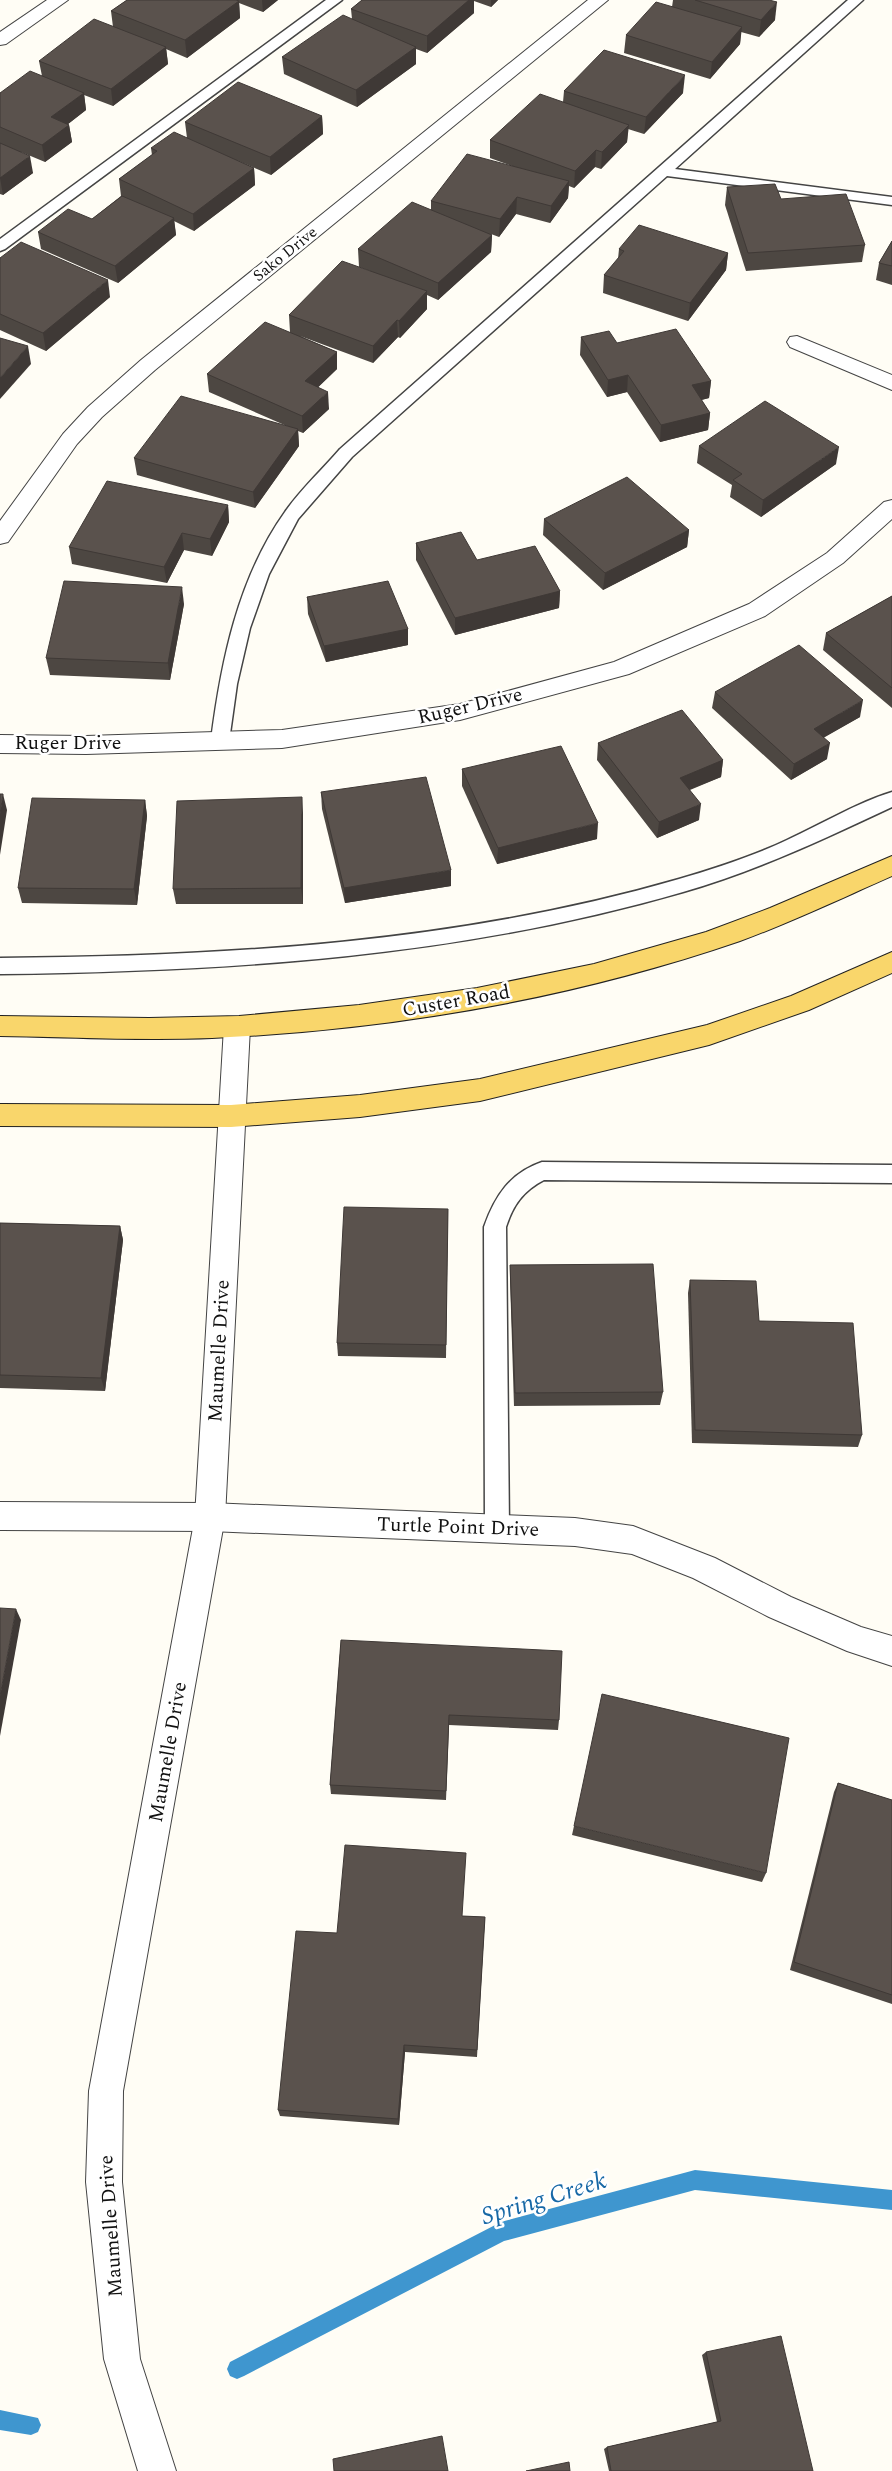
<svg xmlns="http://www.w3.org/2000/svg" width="892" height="2471" font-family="Spectral,serif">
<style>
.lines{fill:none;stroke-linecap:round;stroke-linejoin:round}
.stream{fill:#3f96cf;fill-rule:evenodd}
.service-casing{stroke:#444;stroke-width:3}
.minor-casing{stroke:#444;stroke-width:2}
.tertiary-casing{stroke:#444;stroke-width:2}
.primary-casing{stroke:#222;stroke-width:2}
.service{fill:#fff;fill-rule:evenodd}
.minor{fill:#fff;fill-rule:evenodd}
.tertiary{fill:#fff;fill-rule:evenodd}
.primary{fill:#f9d66b;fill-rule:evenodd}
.wall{fill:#4d4742}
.shaded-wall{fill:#3f3936}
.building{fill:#5a524d;stroke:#3f3936}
.labels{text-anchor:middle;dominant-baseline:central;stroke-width:5;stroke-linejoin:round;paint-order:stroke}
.far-street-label{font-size:16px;fill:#111;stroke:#fff}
.street-label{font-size:20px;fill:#111;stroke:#fff}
.near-water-label{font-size:25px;font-style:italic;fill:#1768a6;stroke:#fff}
</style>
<rect width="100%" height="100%" fill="#fffdf5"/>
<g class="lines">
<g class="stream">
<path d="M695 2170 892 2190V2210L695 2190 504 2241 244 2376 237 2379 230 2376 227 2369 230 2362 501 2222Z"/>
<path d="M0 2410 38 2418 41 2425 38 2432 31 2435 0 2430Z"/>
</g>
<defs>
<g id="service">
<path d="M326 0H342L5 249 0 251V239Z"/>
<path d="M848 0H863L675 169 892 197V205L667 176 352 457 298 519 269 574 250 628 237 684 229 741 226 746 220 748 214 746 211 741C221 662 238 578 285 512 301 489 322 470 340 449Z"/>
<path d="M892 792V807C824 839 756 871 683 892 459 957 233 971 0 974V958C229 956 458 943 679 879 713 869 756 855 787 840 822 824 856 803 892 792Z"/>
<path d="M542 1162 892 1165V1183L544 1180C523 1191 513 1205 506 1227L509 1528 505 1535 497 1539 489 1535 485 1528 484 1227C495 1196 510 1173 542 1162Z"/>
</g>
<g id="minor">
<path d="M588 0H608L155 370 102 417 77 444 8 542 0 544V521L63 434 88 407 141 360Z"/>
<path d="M797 336 892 375V390L790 347 787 342 790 337Z"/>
<path d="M892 500V519L843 563 765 616 629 674 460 720 282 748 86 754 0 753V735L86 736 282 730 460 704 614 662 749 604 827 553 884 502Z"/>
<path d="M0 1502 210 1503 575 1518 633 1526 715 1558 791 1597 861 1627 892 1636V1666L847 1651 769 1617 693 1578 632 1554 575 1546 210 1531 0 1530Z"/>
</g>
<g id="tertiary">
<path d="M47 0H68L6 44 0 45V32Z"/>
<path d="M237 1017 246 1020 250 1027 225 1517 123 2091 122 2182 140 2359 176 2471H138L104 2359 86 2182 89 2091 195 1517 224 1027 228 1020Z"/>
</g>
<g id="primary">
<path d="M892 856V876C842 898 792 922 740 941 571 999 390 1030 212 1038 141 1041 70 1037 0 1036V1016L149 1018 239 1016 359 1005 477 988 594 964 706 932 770 908Z"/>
<path d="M892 952V973L809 1010 709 1045 480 1101 360 1117 231 1127 0 1126V1104L231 1105 360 1095 480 1079 707 1025 791 996Z"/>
</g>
</defs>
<use href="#service" class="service-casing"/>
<use href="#minor" class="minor-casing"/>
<use href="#tertiary" class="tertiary-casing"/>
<use href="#primary" class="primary-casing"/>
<use href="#service" class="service"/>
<use href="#minor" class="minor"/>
<use href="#tertiary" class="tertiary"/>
<use href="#primary" class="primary"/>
</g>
<g class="wall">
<path d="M127 0H278L263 12 239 3 240 18 187 58 166 49 168 64 113 106 84 95 86 110 68 124 69 125 72 142 45 162 21 152 33 173 3 195 0 194V93L42 76 39 61 113 27 111 11Z"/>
<path d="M362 0H498L491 7 474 1V13L427 53 416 49V64L357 107 284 74 282 57 352 19 351 9Z"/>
<path d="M673 0H769L775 20 759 37 741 32 740 44 710 79 624 53 626 35 672 7Z"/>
<path d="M564 91 683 93 644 134 628 129 627 142 601 169 595 167 574 188 569 186 568 198 550 223 516 214 499 237 491 234 492 235 491 252 438 300 427 295V309L400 338 398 337 373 363 300 336 337 352V369L318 387 329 409 303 433 298 431 299 446 255 508 137 475 134 458 289 427 209 392 207 374 290 332 289 315 370 271 359 267 358 249 431 210V201L512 166 490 158V140L563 102Z"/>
<path d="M322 116 323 134 271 175 234 159 254 168 255 185 194 231 174 221 176 235 118 283 41 249 38 232 92 219 121 196 119 179 152 155 151 148 187 138 185 122Z"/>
<path d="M727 187 781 199 865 245 862 262 746 271 725 205Z"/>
<path d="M892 241V285L876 280 879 263Z"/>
<path d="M619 249 728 253 726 270 688 321 603 293 604 275 618 259Z"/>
<path d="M0 258 110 297 46 351 0 330Z"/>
<path d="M581 337 617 343 711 381 709 398 701 400 710 413 708 430 660 442 627 392 607 397 580 355Z"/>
<path d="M699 446 836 464 761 517 730 497 732 485 697 463Z"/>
<path d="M228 505 229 522 212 556 184 550 167 583 72 564 69 547Z"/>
<path d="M544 519 689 530 687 547 603 590 543 535Z"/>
<path d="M416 543 477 560 560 591 559 608 455 635 416 560Z"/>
<path d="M892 596V708L823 650 826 633Z"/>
<path d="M307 597 408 629V645L326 662 308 614Z"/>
<path d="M184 604 170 680 50 675 46 658Z"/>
<path d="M715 692 860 717 824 737 827 759 791 780 712 708Z"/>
<path d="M598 743 723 760 721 777 690 790 699 820 657 838 597 760Z"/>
<path d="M462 769 597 839 497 864 462 786Z"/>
<path d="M321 792 451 886 345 903 322 809Z"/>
<path d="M145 800 147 816 137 905 22 903 18 888Z"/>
<path d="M303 813V904H176L173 889Z"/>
<path d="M448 1209 446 1358 338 1356 337 1343Z"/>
<path d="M0 1223 120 1226 123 1240 105 1391 0 1388Z"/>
<path d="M510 1265 663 1392 660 1405 514 1406 510 1279Z"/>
<path d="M690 1280 759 1321 862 1435 858 1447 692 1443 688 1293Z"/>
<path d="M341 1640 559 1720 558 1730 449 1725 446 1800 331 1794 330 1785Z"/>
<path d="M838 1783 892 1800V2004L790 1970 834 1792Z"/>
<path d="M574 1826 766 1873 762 1882 572 1835Z"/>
<path d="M462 1916 485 1917 477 2057 405 2052 399 2125 280 2116 278 2110 337 1933Z"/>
<path d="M706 2352 813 2471H609L604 2449 607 2447 717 2422 702 2355Z"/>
</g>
<g class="shaded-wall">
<path d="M262 0H278L263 12Z"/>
<path d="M469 0H474V13L427 53V36Z"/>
<path d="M491 0H498L491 7Z"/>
<path d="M239 1 240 18 187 58 185 40Z"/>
<path d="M777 2 775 20 759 37 761 20Z"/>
<path d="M742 27 740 44 710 79 712 62Z"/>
<path d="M166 47 168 64 113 106 111 89Z"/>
<path d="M416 47V64L357 107 356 90Z"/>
<path d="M685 75 683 93 644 134 646 117Z"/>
<path d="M84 93 86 110 54 135 51 117Z"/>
<path d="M322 116 323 134 271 175 270 157Z"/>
<path d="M69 125 72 142 45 162 42 145Z"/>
<path d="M629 125 627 142 601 169 602 152Z"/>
<path d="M596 150 595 167 574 188 575 171Z"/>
<path d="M30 156 33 173 3 195 0 178Z"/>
<path d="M254 168 255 185 194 231 193 214Z"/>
<path d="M569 181 568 198 550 223 551 206Z"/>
<path d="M517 197 516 214 499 237 500 219Z"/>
<path d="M174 218 176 235 118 283 115 266Z"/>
<path d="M492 235 491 252 438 300V283Z"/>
<path d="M728 253 726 270 688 321 690 303Z"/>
<path d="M108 280 110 297 46 351 43 333Z"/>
<path d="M427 291V309L400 338 399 321Z"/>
<path d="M397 320 398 337 373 363V346Z"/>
<path d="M28 346 31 364 0 399V378Z"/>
<path d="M337 352V369L306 399 305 381Z"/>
<path d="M628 375 627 392 607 397 608 380Z"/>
<path d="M711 381 709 398 690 403 692 385Z"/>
<path d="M328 392 329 409 303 433 302 416Z"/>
<path d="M710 413 708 430 660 442 661 425Z"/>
<path d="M298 429 299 446 255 508 253 492Z"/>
<path d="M839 447 836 464 761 517 763 500Z"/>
<path d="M228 505 229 522 212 556 210 539Z"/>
<path d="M689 530 687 547 603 590 605 573Z"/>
<path d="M182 533 184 550 167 583 164 567Z"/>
<path d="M182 587 184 604 170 680 168 663Z"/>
<path d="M560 591 559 608 455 635V618Z"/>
<path d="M408 629V645L326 662 324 646Z"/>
<path d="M863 700 860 717 811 745 814 729Z"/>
<path d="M830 743 827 759 791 780 794 764Z"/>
<path d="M723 760 721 777 678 794 680 778Z"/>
<path d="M3 794 7 810 0 855V814Z"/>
<path d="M302 797 303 813V904L301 888Z"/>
<path d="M145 800 147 816 137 905 134 889Z"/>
<path d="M701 804 699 820 657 838 659 822Z"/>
<path d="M598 823 597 839 497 864 498 848Z"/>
<path d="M451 870V886L345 903 344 888Z"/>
<path d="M120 1226 123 1240 105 1391 101 1378Z"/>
<path d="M16 1609 21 1620 0 1736V1696Z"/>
<path d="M404 2045 405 2052 399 2125 398 2119Z"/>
</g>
<g class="building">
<path d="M127 0H236L239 1 185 40 111 11Z"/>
<path d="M362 0H469L427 36 351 9Z"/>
<path d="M695 0H769L777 2 761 20Z"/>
<path d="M656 2 742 27 712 62 626 35Z"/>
<path d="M343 15 416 47 356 90 282 57Z"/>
<path d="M94 19 166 47 111 89 39 61Z"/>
<path d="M604 50 685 75 646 117 564 91Z"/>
<path d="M30 71 84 93 51 117 69 125 42 145 0 127V93Z"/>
<path d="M238 82 322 116 270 157 185 122Z"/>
<path d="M540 94 629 125 602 152 596 150 575 171 490 140Z"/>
<path d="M174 132 254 168 193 214 119 179 157 151 151 148Z"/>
<path d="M0 143 30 156 0 178Z"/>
<path d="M467 154 569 181 551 206 517 197 500 219 431 201Z"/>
<path d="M775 184 781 199 846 194 865 245 748 253 727 187Z"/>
<path d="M122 196 174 218 115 266 38 232 68 209 92 219Z"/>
<path d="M412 202 492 235 438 283 358 249Z"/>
<path d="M639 225 728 253 690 303 604 275 624 251 619 249Z"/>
<path d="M892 241V266L879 263Z"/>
<path d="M21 242 108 280 43 333 0 314V258Z"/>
<path d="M342 261 427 291 399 321 397 320 373 346 289 315Z"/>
<path d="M265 322 337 352 305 381 328 392 302 416 207 374Z"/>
<path d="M676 329 711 381 692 385 710 413 661 425 628 375 608 380 581 337 609 331 617 343Z"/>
<path d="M0 338 28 346 0 378Z"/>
<path d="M181 396 298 429 253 492 134 458Z"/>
<path d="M765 401 839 447 763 500 733 480 742 474 699 446Z"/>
<path d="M627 477 689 530 605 573 544 519Z"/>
<path d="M107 481 228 505 210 539 182 533 164 567 69 547Z"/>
<path d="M461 532 477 560 535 546 560 591 455 618 416 543Z"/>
<path d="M64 581 182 587 168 663 46 658Z"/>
<path d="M388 581 408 629 324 646 307 597Z"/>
<path d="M892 596V688L826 633Z"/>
<path d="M799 645 863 700 814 729 830 743 794 764 715 692Z"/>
<path d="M682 710 723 760 680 778 701 804 659 822 598 743Z"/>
<path d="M561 746 598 823 498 848 462 769Z"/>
<path d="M426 777 451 870 344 888 321 792Z"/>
<path d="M0 794H3L0 814Z"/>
<path d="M302 797 301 888 173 889 177 801Z"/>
<path d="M32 798 145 800 134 889 18 888Z"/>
<path d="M344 1207 448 1209 446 1345 337 1343Z"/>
<path d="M0 1223 120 1226 101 1378 0 1375Z"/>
<path d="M653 1264 663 1392 515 1393 510 1265Z"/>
<path d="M690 1280 756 1281 759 1321 853 1323 862 1435 695 1430Z"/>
<path d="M0 1608 16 1609 0 1696Z"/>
<path d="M341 1640 562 1651 559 1720 449 1715 446 1791 330 1785Z"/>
<path d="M602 1694 789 1738 766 1873 574 1826Z"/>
<path d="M838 1783 892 1800V1995L794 1962Z"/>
<path d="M345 1845 466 1853 462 1916 485 1917 477 2050 404 2045 398 2119 278 2110 296 1931 337 1933Z"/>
<path d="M781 2336 813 2471H611L607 2447 721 2421 706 2352Z"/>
<path d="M442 2436 448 2471H334L333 2459Z"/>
<path d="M569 2462 570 2471H526Z"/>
</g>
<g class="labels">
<g class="far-street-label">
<text transform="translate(285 254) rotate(-39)">Sako Drive</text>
</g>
<g class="street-label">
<text transform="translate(470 706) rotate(-13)">Ruger Drive</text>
<text x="68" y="743">Ruger Drive</text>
<text transform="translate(456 1001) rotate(-10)">Custer Road</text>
<text transform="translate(219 1351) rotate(-87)">Maumelle Drive</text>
<text transform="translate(458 1527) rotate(2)">Turtle Point Drive</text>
<text transform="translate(168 1752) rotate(-80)">Maumelle Drive</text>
<text transform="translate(111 2226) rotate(-94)">Maumelle Drive</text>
</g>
<g class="near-water-label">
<text transform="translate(544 2199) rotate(-17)">Spring Creek</text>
</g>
</g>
</svg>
